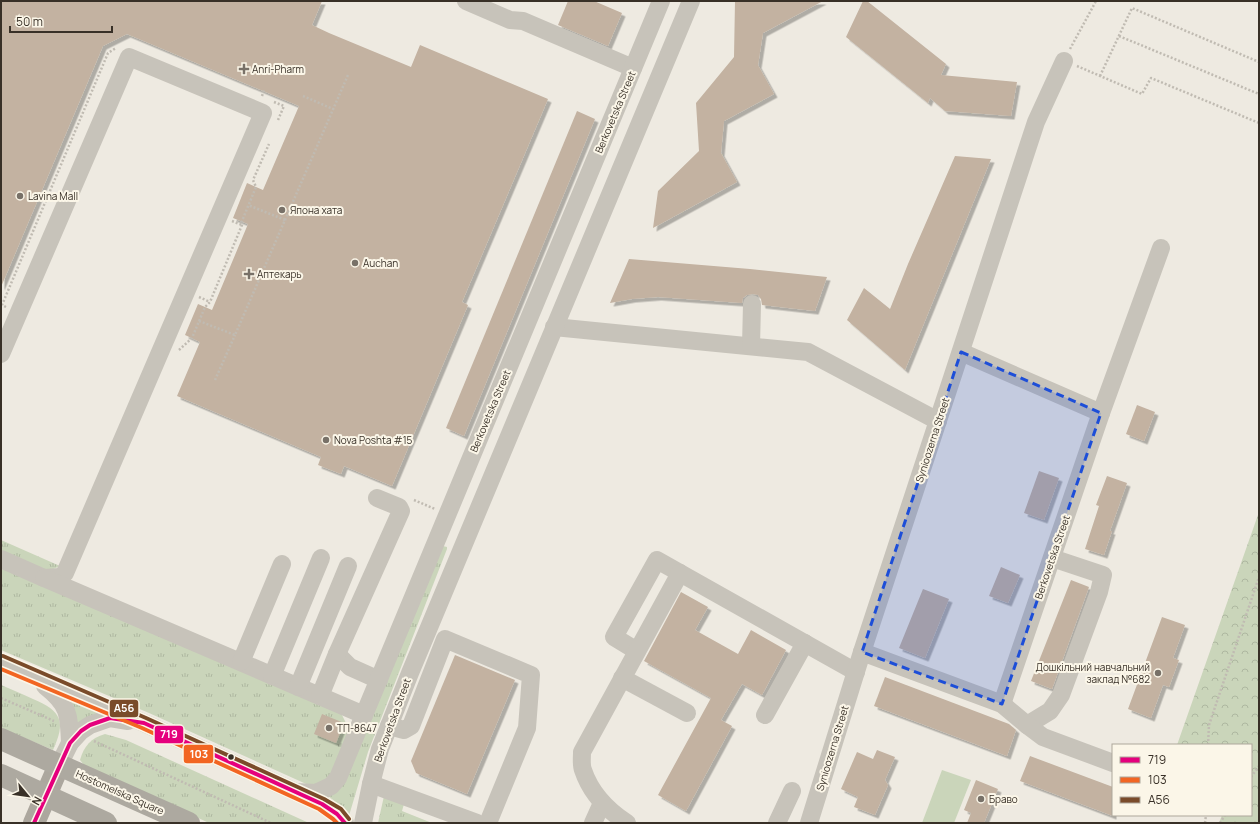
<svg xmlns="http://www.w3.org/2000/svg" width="1260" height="824" font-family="Manrope,sans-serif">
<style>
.grass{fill:url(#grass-tufts)}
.forest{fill:url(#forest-crowns)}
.green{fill:#cad5ba}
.building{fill:#c3b2a1;filter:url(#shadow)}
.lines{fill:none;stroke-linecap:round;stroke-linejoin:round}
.path{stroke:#c0bbb2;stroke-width:2.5;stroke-dasharray:2 2;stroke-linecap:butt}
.minor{stroke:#c7c3ba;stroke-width:18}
.major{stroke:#aca79e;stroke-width:22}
.highway{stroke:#ada9a0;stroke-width:22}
.bus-1-casing{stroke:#fbf6e8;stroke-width:7}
.bus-2-casing{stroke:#fbf6e8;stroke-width:7}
.bus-3-casing{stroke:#fbf6e8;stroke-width:7}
.bus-1{stroke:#e5007d;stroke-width:4}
.bus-2{stroke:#f26522;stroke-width:4}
.bus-3{stroke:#7a4b2a;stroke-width:4}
.marked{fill:#1d4ed8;fill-opacity:0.2;stroke:#1d4ed8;stroke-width:3;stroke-dasharray:8 5;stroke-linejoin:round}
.poi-dot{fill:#787168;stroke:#fbf6e8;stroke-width:1.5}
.bus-dot{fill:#383027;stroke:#fbf6e8;stroke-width:1.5}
.labels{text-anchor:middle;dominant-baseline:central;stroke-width:4;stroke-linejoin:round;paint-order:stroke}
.poi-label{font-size:10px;fill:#383027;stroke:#fbf6e8;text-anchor:start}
.street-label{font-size:10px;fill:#383027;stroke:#fbf6e8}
.line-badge{stroke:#fbf6e8;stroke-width:1.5}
.badge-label{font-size:11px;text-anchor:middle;font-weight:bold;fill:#fff}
</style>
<defs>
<pattern id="grass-tufts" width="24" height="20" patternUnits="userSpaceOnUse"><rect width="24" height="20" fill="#cad5ba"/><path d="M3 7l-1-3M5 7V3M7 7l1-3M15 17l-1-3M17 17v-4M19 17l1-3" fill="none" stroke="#aeb7a0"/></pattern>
<pattern id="forest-crowns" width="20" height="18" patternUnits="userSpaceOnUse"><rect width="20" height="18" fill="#cad5ba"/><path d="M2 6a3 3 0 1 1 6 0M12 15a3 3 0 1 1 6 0" fill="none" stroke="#aeb7a0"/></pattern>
<filter id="shadow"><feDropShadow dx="3.5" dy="3.5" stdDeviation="0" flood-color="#0004"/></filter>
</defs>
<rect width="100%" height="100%" fill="#eeeae1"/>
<g class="grass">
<path d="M1 540 60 566 49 571 1 551Z"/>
<path d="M443 546 447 547V549L368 752 348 819 341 806 328 796Z"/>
<path d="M3 569 341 713 347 725 349 734 331 778 311 786 304 783 149 713 1 650V570Z"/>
<path d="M1 685C12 690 23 694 33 699 62 711 66 722 53 750L1 728Z"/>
<path d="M67 694 106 710 75 735Z"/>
<path d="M105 734 126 740 309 823H209L84 765 80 760C84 746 91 738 105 734Z"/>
<path d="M384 796 404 804 402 811 432 823H378Z"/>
</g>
<path class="forest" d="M1259 512V823H1219L1222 815H1251V745H1177Z"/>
<path class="green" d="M942 770 971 780 954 823H922Z"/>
<g class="building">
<path d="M1 1H322L312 25 329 33 411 67 420 45 548 99 462 302 468 305 392 486 344 466 341 474 318 465 321 457 177 396 200 342 185 335 198 304 212 310 248 224 233 218 247 183 263 190 299 106 127 34 103 46 1 287Z"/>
<path d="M568 1H594L622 13 608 46 558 25Z"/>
<path d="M735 1H823L763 33 758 65 774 94 724 121 721 153 737 182 653 228 658 191 699 151 696 103 734 57Z"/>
<path d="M863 1H867L946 64 941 75 1017 82 1011 116 945 111 930 98 928 103 846 37Z"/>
<path d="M577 111 595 119 464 436 446 428Z"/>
<path d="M955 156 991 159 905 370 847 320 864 288 890 309 908 264Z"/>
<path d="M629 259 750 269 827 277 815 311 762 305 761 299 758 295 753 294 747 295 743 298 742 303 658 297 632 299 610 303Z"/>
<path d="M1137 405 1155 412 1144 441 1126 434Z"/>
<path d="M1039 471 1059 478 1044 520 1024 513Z"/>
<path d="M1107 476 1127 483 1110 531H1112L1104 555 1085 549 1099 506 1096 505Z"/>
<path d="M1001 567 1020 575 1008 603 989 596Z"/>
<path d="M1071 580 1089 587 1052 689 1031 681Z"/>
<path d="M923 589 949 599 925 658 899 648Z"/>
<path d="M681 592 708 607 695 630 738 654 751 630 786 650 762 695 742 684 721 720 732 726 686 811 658 795 711 698 644 661Z"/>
<path d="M1162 617 1185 625 1173 658 1179 660 1169 687 1163 685 1151 718 1128 709Z"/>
<path d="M455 655 515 680 467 794 416 773 411 761Z"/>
<path d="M885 677 1009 724 1016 730 1007 756 874 706Z"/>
<path d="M322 714 344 723 336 743 314 734Z"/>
<path d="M877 750 895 757 885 780 888 785 875 815 854 807 858 797 841 789 857 752 873 759Z"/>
<path d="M1030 756 1113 787V816L1020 781Z"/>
<path d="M976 780 998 789 984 823H967L971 813 964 810Z"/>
</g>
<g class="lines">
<g class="path">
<path d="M1119 36 1259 94"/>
<path d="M1070 49 1096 1"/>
<path d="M1077 66 1142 94 1151 78 1259 123"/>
<path d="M1100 76 1132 8 1259 62"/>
<path d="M262 96 264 90"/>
<path d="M303 96 333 109"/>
<path d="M274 102 284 106 278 120"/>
<path d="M285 220 348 75"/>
<path d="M232 221 242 225"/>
<path d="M199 297 210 302"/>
<path d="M6 307 2 305 108 53 116 48"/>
<path d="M199 321 235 335 285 220 248 205"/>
<path d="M179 350 192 338 205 307 210 302 242 225V221L256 187 253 180 269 144"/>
<path d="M215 380 235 335"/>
<path d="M414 500 435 509"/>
<path d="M1 698 54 721"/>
<path d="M94 741 271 823"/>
<path d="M1208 745 1209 725 1259 577"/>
<path d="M1251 777 1259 766"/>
<path d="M1205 823 1206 815"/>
<path d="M1220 823 1225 815"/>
</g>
<g class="minor">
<path d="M466 1 510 20 523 21 633 68"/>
<path d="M554 327 808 352 938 421"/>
<path d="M751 346 752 304"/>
<path d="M961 352 1101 413"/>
<path d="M1 354 129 57 263 113 65 573 60 577 44 578 1 559"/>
<path d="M44 578 364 715"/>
<path d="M637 651 614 637 657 560 680 573"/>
<path d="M862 652 1002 704 1027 725 1050 711 1061 695 1099 592 1103 575 1052 558"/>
<path d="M337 654 350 667 379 680"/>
<path d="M1 662 144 723 322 804 337 814 345 823"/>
<path d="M241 662 282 564"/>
<path d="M272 676 321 558"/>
<path d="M622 678 687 713"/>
<path d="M45 686C69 705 69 714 70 743"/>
<path d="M298 687 348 566"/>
<path d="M320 696 337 654 401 511 399 507 377 498"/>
<path d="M1002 704 1101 413 1161 248"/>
<path d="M765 715 805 643"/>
<path d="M1027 725 1043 737 1113 763"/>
<path d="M389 726 404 730 411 726 445 639 531 675 527 728 488 823"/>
<path d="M59 765 70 743 81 731 90 725 110 718 128 721"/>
<path d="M371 784 477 823"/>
<path d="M296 792 316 793 331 786 338 778 364 715 661 1"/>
<path d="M363 823 371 784 380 749 410 673 691 1"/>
<path d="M593 823 602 803"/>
<path d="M627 823C607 810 591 794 583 770 581 765 582 758 582 752L680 573 856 672"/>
<path d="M777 823 792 791"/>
<path d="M809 823 862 652 1036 122 1064 61"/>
</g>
<path class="major" d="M34 823 59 765"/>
<g class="highway">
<path d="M1 739 189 823"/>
<path d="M1 775 106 823"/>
</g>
<defs>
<path id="bus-1" d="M34 823 70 743 81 731 90 725 110 718 144 723 322 804 337 814 345 823"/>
<path id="bus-2" d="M1 669 142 728 319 809 333 819 337 823"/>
<path id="bus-3" d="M3 656 146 718 324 799 341 809 349 819"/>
</defs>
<use href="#bus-1" class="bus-1-casing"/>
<use href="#bus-2" class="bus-2-casing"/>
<use href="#bus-3" class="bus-3-casing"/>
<use href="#bus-1" class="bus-1"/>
<use href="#bus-2" class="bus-2"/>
<use href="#bus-3" class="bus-3"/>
</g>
<path class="marked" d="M961 352 1101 413 1002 704 862 652Z"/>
<g class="poi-dot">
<path d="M242 63h4v4h4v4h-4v4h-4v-4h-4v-4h4z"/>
<circle cx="20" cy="196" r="4"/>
<circle cx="282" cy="210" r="4"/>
<circle cx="355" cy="263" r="4"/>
<path d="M247 268h4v4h4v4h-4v4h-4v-4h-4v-4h4z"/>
<circle cx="326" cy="440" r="4"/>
<circle cx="1158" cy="673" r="4"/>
<circle cx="329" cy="728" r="4"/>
<circle cx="981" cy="799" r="4"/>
</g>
<circle class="bus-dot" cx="231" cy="757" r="3.5"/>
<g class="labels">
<g class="poi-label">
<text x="252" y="69">Anri-Pharm</text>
<text x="28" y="196">Lavina Mall</text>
<text x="290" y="210">Япона хата</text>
<text x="363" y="263">Auchan</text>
<text x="257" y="274">Аптекарь</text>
<text x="334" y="440">Nova Poshta #15</text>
<text x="1150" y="667" text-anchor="end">Дошкільний навчальний<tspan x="1150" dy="12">заклад №682</tspan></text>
<text x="337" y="728">ТП-8647</text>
<text x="989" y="799">Браво</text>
</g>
<g class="street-label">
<text transform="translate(615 112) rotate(-67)">Berkovetska Street</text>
<text transform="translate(490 411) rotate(-67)">Berkovetska Street</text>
<text transform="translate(932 440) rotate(-72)">Synioozerna Street</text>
<text transform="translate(1052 557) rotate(-71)">Berkovetska Street</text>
<text transform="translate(392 720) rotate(-70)">Berkovetska Street</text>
<text transform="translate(832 748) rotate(-73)">Synioozerna Street</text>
<text transform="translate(120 792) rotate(24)">Hostomelska Square</text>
</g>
</g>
<g class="line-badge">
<rect x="109" y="699" width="30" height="19" rx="4" fill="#7a4b2a"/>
<rect x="154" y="725" width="30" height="19" rx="4" fill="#e5007d"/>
<rect x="183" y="744" width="31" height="20" rx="4" fill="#f26522"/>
</g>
<g class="badge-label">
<text x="124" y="712">А56</text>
<text x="169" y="738">719</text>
<text x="199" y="758">103</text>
</g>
<rect width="1260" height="824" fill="none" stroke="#383027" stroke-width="4"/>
<rect x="1112" y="744" width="140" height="72" fill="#fbf6e8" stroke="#ada79b"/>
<rect x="1120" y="757" width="20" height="6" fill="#e5007d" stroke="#ada79b"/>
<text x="1148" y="764" font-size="12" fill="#383027">719</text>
<rect x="1120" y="777" width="20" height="6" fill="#f26522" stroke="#ada79b"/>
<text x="1148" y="784" font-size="12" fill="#383027">103</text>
<rect x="1120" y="797" width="20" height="6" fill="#7a4b2a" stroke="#ada79b"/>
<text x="1148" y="804" font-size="12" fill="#383027">А56</text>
<g transform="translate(28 796) rotate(119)" stroke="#fbf6e8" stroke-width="3" paint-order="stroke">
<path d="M0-3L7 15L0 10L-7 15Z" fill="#383027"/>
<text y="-6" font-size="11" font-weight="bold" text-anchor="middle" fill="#383027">N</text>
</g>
<path d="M10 26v6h102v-6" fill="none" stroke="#383027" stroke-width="2"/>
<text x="16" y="26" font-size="12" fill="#383027" stroke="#fbf6e8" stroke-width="3" paint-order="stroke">50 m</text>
</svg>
